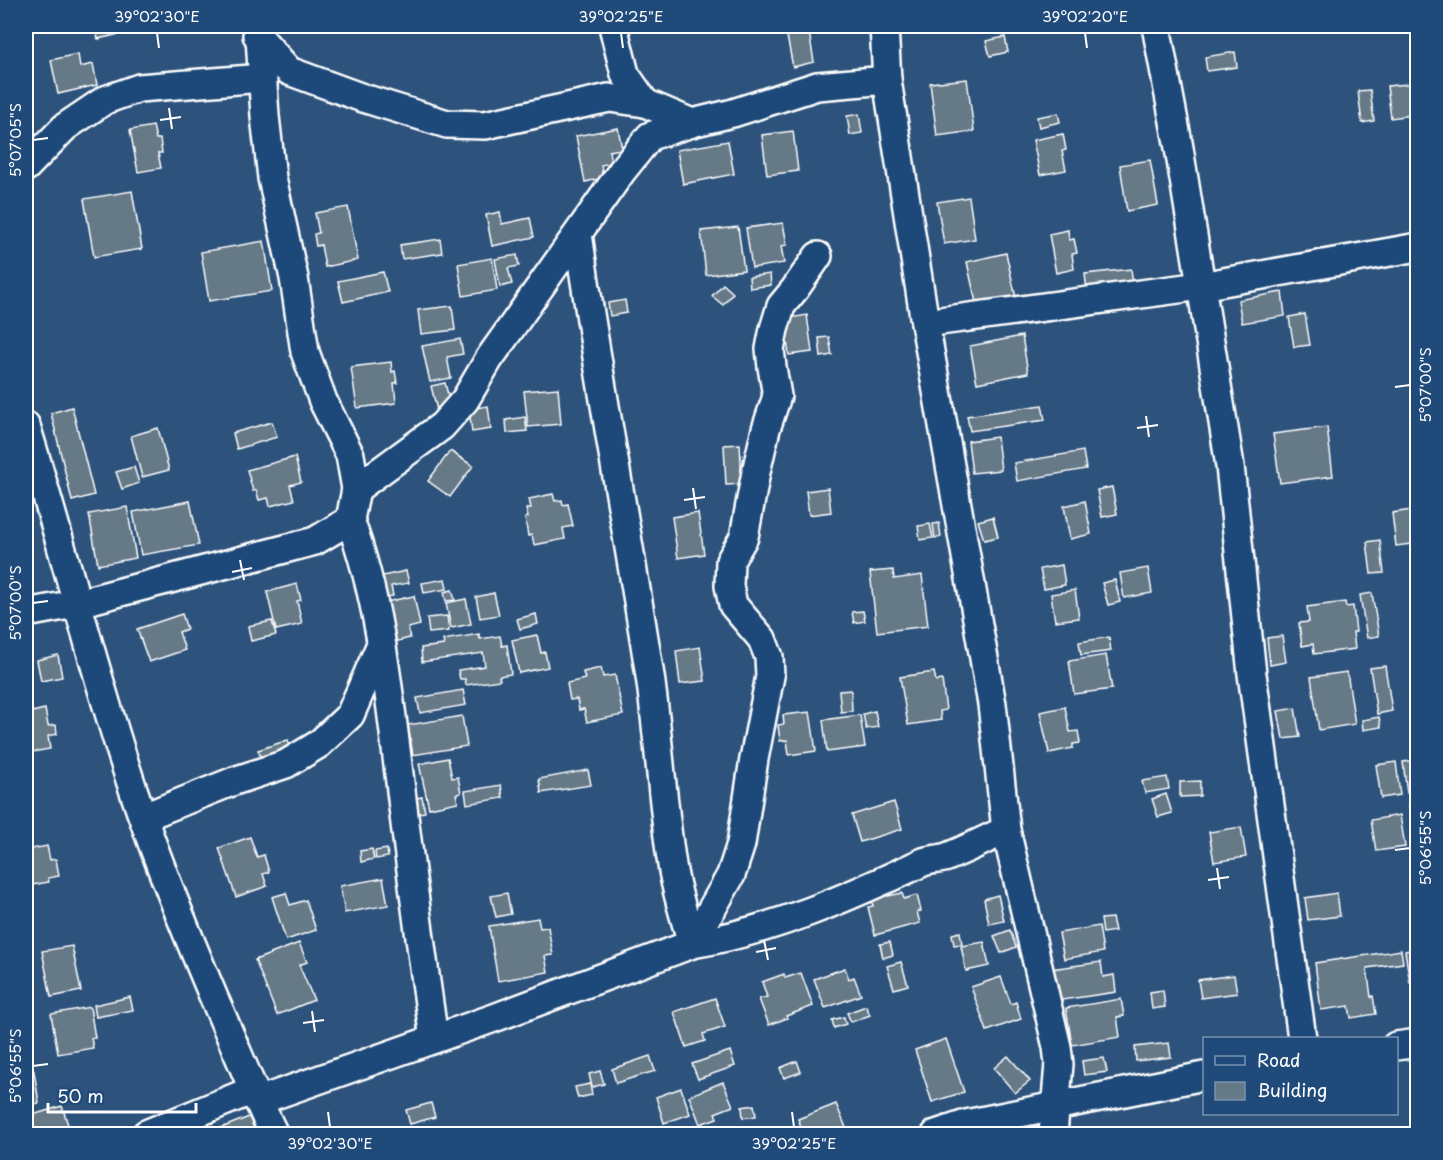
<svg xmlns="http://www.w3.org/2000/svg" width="1443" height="1160" font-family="'Playpen Sans',sans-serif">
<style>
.building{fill:#667987;stroke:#fff;stroke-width:1.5}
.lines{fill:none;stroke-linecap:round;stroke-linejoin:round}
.minor-casing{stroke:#fff;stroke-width:32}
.minor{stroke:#1f4a7a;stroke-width:27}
.ticks{fill:none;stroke:#fff;stroke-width:2}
.neatline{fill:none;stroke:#fff;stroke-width:2}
.ticks-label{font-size:15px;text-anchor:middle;fill:#fff}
</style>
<rect width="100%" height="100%" fill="#2d537d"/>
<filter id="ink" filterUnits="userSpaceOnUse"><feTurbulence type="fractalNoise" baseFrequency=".0167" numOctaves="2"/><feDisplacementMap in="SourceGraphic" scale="12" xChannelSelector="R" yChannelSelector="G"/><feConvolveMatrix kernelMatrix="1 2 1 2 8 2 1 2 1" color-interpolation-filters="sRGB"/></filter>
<g filter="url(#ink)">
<g class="building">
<path d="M95 26H126L128 32 98 39Z"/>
<path d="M785 26H808L814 62 793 67Z"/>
<path d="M1005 37 1008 52 990 56 986 41Z"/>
<path d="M1235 52 1237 67 1207 71 1205 57Z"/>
<path d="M78 54 80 67 93 64 97 85 58 94 51 60Z"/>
<path d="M967 79 974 131 937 136 930 83Z"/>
<path d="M1418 83V114L1391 118 1387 86Z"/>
<path d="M1370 90 1374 121 1362 123 1358 91Z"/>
<path d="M1058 113 1060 122 1039 127 1037 117Z"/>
<path d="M859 114 862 133 850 135 847 116Z"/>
<path d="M153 126 156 139H160L162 153H158L161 168 138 172 130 130Z"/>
<path d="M618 128 622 149 609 151 611 163 601 165 603 178 585 182 576 136Z"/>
<path d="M793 131 798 171 767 175 762 135Z"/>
<path d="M1063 134 1066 150 1062 151 1066 170 1040 175 1033 140Z"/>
<path d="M728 141 734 174 683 184 677 150Z"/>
<path d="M1150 160 1158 205 1127 211 1120 165Z"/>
<path d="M132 191 142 249 94 257 84 199Z"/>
<path d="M969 197 975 239 944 244 937 202Z"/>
<path d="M348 207 358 260 325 267 321 245 316 246 314 234 319 233 315 213Z"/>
<path d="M500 212 502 224 530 218 534 237 492 246 486 215Z"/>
<path d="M783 223 787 245 781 246 784 263 752 268 746 228Z"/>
<path d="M738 227 744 270 706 275 701 231Z"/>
<path d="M1068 230 1069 240 1074 239 1077 253 1072 254 1074 269 1056 273 1049 234Z"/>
<path d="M440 239 442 253 402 259 400 245Z"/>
<path d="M264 241 272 291 209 301 201 252Z"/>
<path d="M1006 253 1016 298 977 307 967 262Z"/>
<path d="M517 255 519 266 508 268 512 284 500 287 495 259Z"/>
<path d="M492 258 497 290 463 296 458 264Z"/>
<path d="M1131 269 1133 285 1087 291 1085 274Z"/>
<path d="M383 272 388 292 343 302 338 281Z"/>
<path d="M770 274 771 285 750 288 749 277Z"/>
<path d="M723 284 733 293 723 305 712 296Z"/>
<path d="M1282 292 1285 316 1242 323 1238 300Z"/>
<path d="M625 300 627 313 610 316 608 303Z"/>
<path d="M452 306 455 330 421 334 418 310Z"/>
<path d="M1305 314 1310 345 1294 347 1289 317Z"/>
<path d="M807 315 812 352 789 355 784 319Z"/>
<path d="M1022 336 1028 373 977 383 970 346Z"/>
<path d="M829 337 832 355 821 357 819 338Z"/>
<path d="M460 339 463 354 447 357 451 378 430 382 422 346Z"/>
<path d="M391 362 392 372 395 371 397 383H394L396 403 357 408 351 367Z"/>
<path d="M445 383 451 407 437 410 431 386Z"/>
<path d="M558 388 561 424 528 427 524 391Z"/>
<path d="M1042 405 1045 420 970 431 967 416Z"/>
<path d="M488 406 491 429 472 432 469 409Z"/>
<path d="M72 407 94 495 72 501 51 413Z"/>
<path d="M525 417 527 431 507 433 506 420Z"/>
<path d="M272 422 277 437 237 449 233 433Z"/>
<path d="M1327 427 1333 476 1280 483 1273 434Z"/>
<path d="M158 428 169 470 142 477 131 436Z"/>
<path d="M997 437 1001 470 972 473 968 441Z"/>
<path d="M740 444 742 484 726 485 724 445Z"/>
<path d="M450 451 473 466 450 497 428 481Z"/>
<path d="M1083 451 1086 469 1017 481 1014 463Z"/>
<path d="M295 457 301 482 290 485 294 500 270 506 268 498 259 500 256 490 253 491 247 470Z"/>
<path d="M134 467 139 483 122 489 116 472Z"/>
<path d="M1112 487 1117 514 1102 517 1097 490Z"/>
<path d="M828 488 831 512 809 515 806 491Z"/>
<path d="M553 494 555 501 562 500 563 505 568 504 573 526 563 528 565 539 534 545 532 535 528 536 525 518 528 517 526 509 531 508 529 499Z"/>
<path d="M190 501 199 545 141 555 133 512Z"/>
<path d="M1085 501 1091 534 1070 539 1064 506Z"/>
<path d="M127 507 136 558 98 565 89 514Z"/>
<path d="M1418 509V555L1412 556 1411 544 1396 546 1392 513Z"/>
<path d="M698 513 704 554 678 558 672 517Z"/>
<path d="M993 517 998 537 984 540 978 521Z"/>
<path d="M939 523 941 537 935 538 933 524Z"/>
<path d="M930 524 933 538 920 540 918 526Z"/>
<path d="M1380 540 1384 573 1371 574 1367 542Z"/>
<path d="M1062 565 1065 585 1044 589 1040 569Z"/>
<path d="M1148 568 1152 593 1124 598 1120 573Z"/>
<path d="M893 570 894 579 922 575 928 626 877 632 870 572Z"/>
<path d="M406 571 409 583 391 586 393 596 382 598 378 577Z"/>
<path d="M445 579 447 589 424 593 422 583Z"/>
<path d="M1115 580 1120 602 1108 605 1102 583Z"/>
<path d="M297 584 301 600 297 601 302 624 276 630 267 592Z"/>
<path d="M452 590 455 600 446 601 444 592Z"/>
<path d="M1075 590 1079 618 1055 621 1051 594Z"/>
<path d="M494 593 499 615 480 618 476 597Z"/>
<path d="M1372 593 1379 636 1367 638 1360 595Z"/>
<path d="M414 596 420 625 408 628 410 638 394 642 386 602Z"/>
<path d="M466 599 471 624 451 628 446 603Z"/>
<path d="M1345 602 1346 607 1353 606 1356 632H1353L1355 649 1314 654 1313 644 1302 646 1299 623 1309 622 1307 607Z"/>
<path d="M863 611 865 621 854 623 852 612Z"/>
<path d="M182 614 187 629 179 632 185 650 149 662 137 629Z"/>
<path d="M536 614 538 624 520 629 517 619Z"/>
<path d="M447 616 449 631 429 633 427 618Z"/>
<path d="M272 621 276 635 251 641 248 626Z"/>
<path d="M479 634 480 639 500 636 502 646 507 645 511 674 499 676 500 680 466 685 465 679H460L458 670 485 666 483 653 422 662 421 648 444 645 443 640Z"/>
<path d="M537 635 541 653 545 652 548 667 519 673 512 640Z"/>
<path d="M1282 636 1286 662 1270 665 1267 638Z"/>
<path d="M1109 637 1111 651 1081 655 1079 642Z"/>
<path d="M700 647 705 681 680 684 676 651Z"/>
<path d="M58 655 62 677 41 681 37 660Z"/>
<path d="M1106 655 1112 689 1074 694 1069 661Z"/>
<path d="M1385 666 1392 711 1377 714 1370 668Z"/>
<path d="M601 668 603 677 615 675 623 715 587 722 584 709 579 710 577 699 570 700 567 683 585 679 583 672Z"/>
<path d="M934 672 936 681 942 680 946 710 940 711 941 720 908 725 900 677Z"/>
<path d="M1347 672 1355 724 1319 730 1311 677Z"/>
<path d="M463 690 466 705 420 713 417 698Z"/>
<path d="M851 690 852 711 841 712 839 691Z"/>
<path d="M31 706 32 712 45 709 48 726 56 725 57 734 48 736 50 749 26 753V707Z"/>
<path d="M1065 707 1070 732 1078 731 1080 743 1073 744V748L1049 753 1040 712Z"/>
<path d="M1295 708 1300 737 1283 739 1278 711Z"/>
<path d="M875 711 878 727 866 729 863 714Z"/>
<path d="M810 712 816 751 789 755 787 740 780 741 778 725 784 724 783 715Z"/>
<path d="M860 715 865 747 827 752 823 720Z"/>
<path d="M462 716 467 746 413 755 408 725Z"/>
<path d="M1379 717 1381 727 1363 730 1362 720Z"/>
<path d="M288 740 291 750 262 760 258 750Z"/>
<path d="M448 758 452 778 458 777 461 793 456 794 458 802 429 808 419 764Z"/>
<path d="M1418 760V791L1407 793 1403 762Z"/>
<path d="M1396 762 1400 795 1381 798 1376 765Z"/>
<path d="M588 770 591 785 541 793 539 779Z"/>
<path d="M1167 777 1169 789 1145 793 1142 781Z"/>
<path d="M1200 781V796L1180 797V782Z"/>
<path d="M501 785 503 798 467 804 465 791Z"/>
<path d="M1166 794 1172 813 1158 817 1152 799Z"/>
<path d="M422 797 425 812 410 815 407 800Z"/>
<path d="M894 802 902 829 860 842 852 815Z"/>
<path d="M1418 804V835H1414L1409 805Z"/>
<path d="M1400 815 1405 847 1376 851 1371 820Z"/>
<path d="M1241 827 1246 857 1214 862 1209 832Z"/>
<path d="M250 837 257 857 264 855 269 872 263 874 267 886 236 897 219 848Z"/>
<path d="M47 846 50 860 56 859 59 876 48 878 49 882 26 886V850Z"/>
<path d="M372 849 374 859 361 862 360 851Z"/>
<path d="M387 849 388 857 376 859 375 851Z"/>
<path d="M383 878 388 905 345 913 340 886Z"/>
<path d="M286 893 290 905 306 900 316 930 286 940 272 897Z"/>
<path d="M507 893 511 914 496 917 491 896Z"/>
<path d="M888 893V896L902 893 904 899 917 895 921 911 917 912 920 923 875 935 868 907 873 906 871 898Z"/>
<path d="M1337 893 1340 916 1308 920 1305 898Z"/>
<path d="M998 895 1004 921 989 924 984 899Z"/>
<path d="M538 918 540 928 548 927 553 955 545 956 548 972 498 981 489 926Z"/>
<path d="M1112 918 1115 931 1103 933 1101 919Z"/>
<path d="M1099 926 1103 952 1064 959 1059 933Z"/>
<path d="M1010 930 1016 947 1001 953 994 936Z"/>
<path d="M960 932 962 944 954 945 952 934Z"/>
<path d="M890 942 893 955 883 958 880 944Z"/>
<path d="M984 942 989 966 966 971 961 946Z"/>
<path d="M299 943 307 962 299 965 314 1000 277 1015 255 960Z"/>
<path d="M72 946 81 991 51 997 42 951Z"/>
<path d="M1418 948V982L1410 983 1405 951Z"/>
<path d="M1401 950 1403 963 1367 968 1371 997 1373 996 1376 1014 1351 1018 1349 1006 1321 1010 1315 963Z"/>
<path d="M901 962 908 985 894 989 887 966Z"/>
<path d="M1101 962 1103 977 1114 975 1116 992 1055 1001 1051 969Z"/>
<path d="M845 968 849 979 854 977 861 995 825 1008 814 979Z"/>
<path d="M801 973 813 1006 786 1016 787 1018 769 1025 759 999 767 997 762 982 784 974 785 978Z"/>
<path d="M1234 975 1237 993 1201 998 1198 980Z"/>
<path d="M1001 977 1011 1004 1016 1002 1021 1019 987 1031 971 987Z"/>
<path d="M1163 990 1165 1007 1152 1009 1150 992Z"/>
<path d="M130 997 133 1010 96 1017 94 1005Z"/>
<path d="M715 998 725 1027 703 1034 705 1041 686 1047 674 1012Z"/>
<path d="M1121 999 1124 1016 1117 1017 1120 1037 1072 1045 1066 1008Z"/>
<path d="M866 1006 870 1015 851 1022 847 1013Z"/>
<path d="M90 1007 95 1038H91L93 1048 58 1054 51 1014Z"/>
<path d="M844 1017 846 1024 834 1028 832 1020Z"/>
<path d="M946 1039 964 1092 932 1102 915 1050Z"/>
<path d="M1169 1043 1171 1057 1136 1061 1135 1047Z"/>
<path d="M730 1051 735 1066 698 1079 692 1064Z"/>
<path d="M650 1056 655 1071 616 1083 612 1069Z"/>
<path d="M1008 1056 1030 1081 1015 1093 994 1068Z"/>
<path d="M1104 1058 1107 1072 1084 1075 1082 1061Z"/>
<path d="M797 1061 801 1072 784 1078 780 1068Z"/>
<path d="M34 1071 39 1103 26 1106V1073Z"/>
<path d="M600 1071 604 1084 592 1087 589 1074Z"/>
<path d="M723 1082 733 1106 715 1113 717 1118 700 1124 689 1096Z"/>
<path d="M590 1084 592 1095 578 1098 575 1087Z"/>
<path d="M681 1088 690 1114 664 1123 656 1097Z"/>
<path d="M431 1103 435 1117 410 1124 406 1110Z"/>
<path d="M836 1104 847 1130 834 1134H804L798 1119Z"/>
<path d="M754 1105 756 1116 743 1118 742 1107Z"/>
<path d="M62 1106 71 1134H26V1117Z"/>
<path d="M249 1117 257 1134H206Z"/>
</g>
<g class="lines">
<defs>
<g id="minor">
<path d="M613 26 625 74 645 103"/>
<path d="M884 26 887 80 925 323 992 704 1006 830 1057 1047 1059 1064 1053 1134"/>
<path d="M1156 26 1179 148 1230 466 1252 674 1302 1038"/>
<path d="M257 35 289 71 360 97 447 124 485 125 609 98 645 103 692 123"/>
<path d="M26 167 65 127 105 100 139 88 263 78"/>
<path d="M578 234C599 382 627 528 650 676 659 739 662 802 672 865 676 892 685 918 692 944 772 931 847 898 921 863 929 859 939 860 947 857 967 849 987 839 1006 830"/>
<path d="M925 323 1201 286 1418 247"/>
<path d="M26 426C59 534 87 644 121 752 147 836 180 917 214 998 234 1043 252 1090 274 1134"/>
<path d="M356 489 442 426 465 400 489 359 622 171 650 136 692 123 733 113 817 86 887 80"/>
<path d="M350 520C381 604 389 694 400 782 410 868 422 954 434 1039"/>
<path d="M26 613 75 604 315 541 350 520 356 489 350 455 323 401 305 352 294 278 272 178 265 116 260 37"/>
<path d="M144 817 234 781 286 764 319 744 350 715 381 644"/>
<path d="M1396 1046 1418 1043"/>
<path d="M258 1101 494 1018 692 944 731 875 741 844 754 759 770 676 769 657 762 639 733 605 729 586 730 561 744 537 756 472 766 429 777 396 772 367 770 349 774 329 781 306 795 289 818 256"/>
<path d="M146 1134 253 1090"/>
<path d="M936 1134 966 1124 1204 1076"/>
</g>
</defs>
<use href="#minor" class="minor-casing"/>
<use href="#minor" class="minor"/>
</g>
</g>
<path class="ticks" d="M157 33 159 48M621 33 623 48M1085 33 1087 48M169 108 172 129M160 120 181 117M33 140 48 138M1395 387 1410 385M1146 416 1149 437M1137 428 1158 425M693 488 696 509M684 500 705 497M240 560 244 580M232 572 252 568M33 603 48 601M1395 850 1410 848M1217 868 1220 889M1208 880 1229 877M764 940 768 960M756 952 776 948M312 1011 315 1032M303 1023 324 1020M33 1066 48 1064M328 1112 330 1127M792 1112 794 1127"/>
<rect width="1443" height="1160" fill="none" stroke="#1f4a7a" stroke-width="66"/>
<rect x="1203" y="1037" width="195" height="78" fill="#1f4a7a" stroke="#7992af" stroke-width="1.5"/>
<rect x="1215" y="1056" width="30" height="9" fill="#1f4a7a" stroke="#7992af" stroke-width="1.5"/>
<text x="1257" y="1067" font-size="18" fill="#ffffff">Road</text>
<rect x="1215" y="1082" width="30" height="18" fill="#667987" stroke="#7992af" stroke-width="1.5"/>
<text x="1257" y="1097" font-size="18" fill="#ffffff">Building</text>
<path d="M48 1103v9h148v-9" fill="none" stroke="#ffffff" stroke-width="3"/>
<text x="57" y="1103" font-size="18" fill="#ffffff" stroke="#1f4a7a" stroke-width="4.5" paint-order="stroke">50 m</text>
<rect x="33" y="33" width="1377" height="1094" class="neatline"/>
<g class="ticks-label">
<text x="157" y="22">39°02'30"E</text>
<text x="621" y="22">39°02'25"E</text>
<text x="1085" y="22">39°02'20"E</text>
<text transform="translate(16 140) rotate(-90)" y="5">5°07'05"S</text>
<text transform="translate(1426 385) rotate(-90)" y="5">5°07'00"S</text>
<text transform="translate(16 603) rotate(-90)" y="5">5°07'00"S</text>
<text transform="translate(1426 848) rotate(-90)" y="5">5°06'55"S</text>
<text transform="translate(16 1066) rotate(-90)" y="5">5°06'55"S</text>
<text x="330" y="1149">39°02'30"E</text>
<text x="794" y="1149">39°02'25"E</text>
</g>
</svg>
